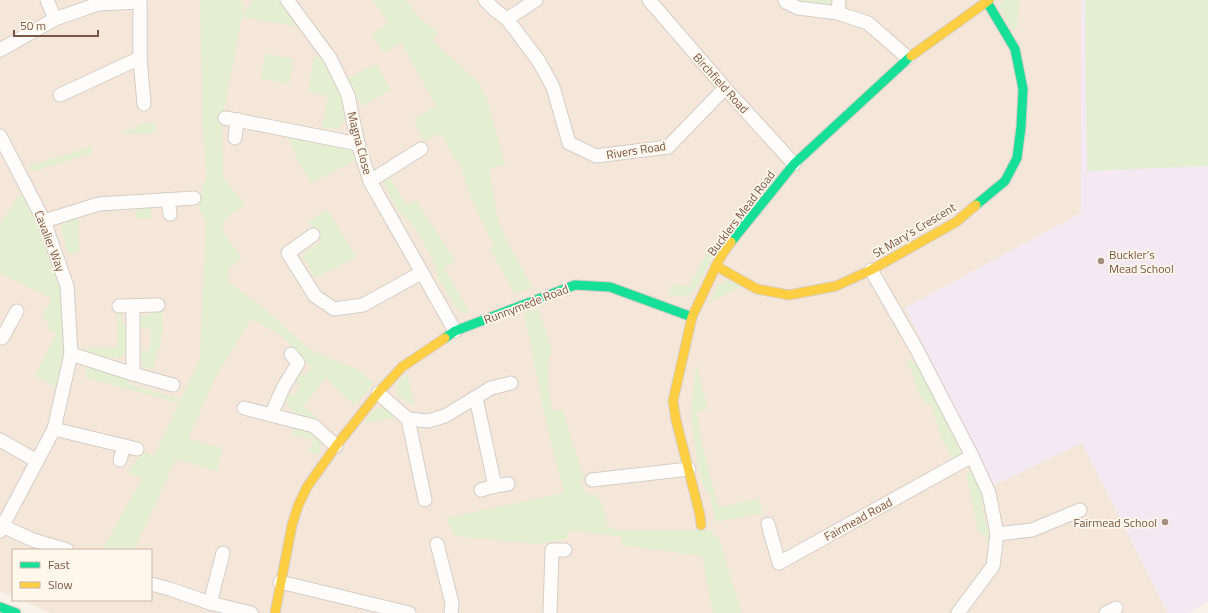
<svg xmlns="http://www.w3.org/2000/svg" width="1208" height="613" font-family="'Titillium Web',sans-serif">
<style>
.residential{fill:#f4e7d9}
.education{fill:#f4e8f3}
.green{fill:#e4efd2}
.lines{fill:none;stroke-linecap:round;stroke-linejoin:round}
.street-casing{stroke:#d6cdc6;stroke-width:15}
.fast-casing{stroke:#d7cdc6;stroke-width:11}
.slow-casing{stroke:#d7cdc6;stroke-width:11}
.street{stroke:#fefdfc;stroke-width:13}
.fast{stroke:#16e098;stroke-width:9}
.slow{stroke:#ffcf43;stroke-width:9}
.poi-dot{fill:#a58d7f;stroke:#fff7eb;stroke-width:1.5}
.labels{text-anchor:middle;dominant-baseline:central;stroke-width:3.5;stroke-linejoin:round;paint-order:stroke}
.street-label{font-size:12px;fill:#795746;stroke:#fff7eb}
.poi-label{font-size:12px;fill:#795746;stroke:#fff7eb;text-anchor:start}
</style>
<rect width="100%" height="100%" fill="#f8f2e9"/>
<path class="residential" d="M0 0H1081V213L906 308 994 485 1082 442 1168 613H51L21 600H151V550H13V596L0 591Z"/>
<path class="education" d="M1081 0H1208V602L1187 613H1168L1082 443 994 485 905 308 1081 213Z"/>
<g class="green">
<path d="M200 0H239L243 4 242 15 254 0H281L302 27 242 17 222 120 223 178 245 204 224 220 223 232 242 258 229 268 228 282 261 306 310 350 358 370 374 383 355 406 326 378 303 406 320 421 317 422 312 418 292 412C288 405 284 398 286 391L293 396 300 386 293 380 296 374 301 373 305 375 311 368 281 335 251 319 216 376 188 439 222 448 217 471 176 459 134 550H102L142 479 128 472 142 452 154 456 200 359 206 223 198 204 204 184 207 179 202 120V76Z"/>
<path d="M373 0H406L420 19 438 32 433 41 479 83 487 99 505 165 489 169 498 221 508 243 532 287 515 294 490 249 494 246 472 200 460 164 455 160 441 133 424 141 414 119 436 106 401 42 384 53 372 34 389 23Z"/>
<path d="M790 0H833L825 6Z"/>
<path d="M1004 0H1020L1016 31 1010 27 999 6Z"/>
<path d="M1085 0H1208V166L1087 171Z"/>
<path d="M265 54 294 59 289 84 261 78Z"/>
<path d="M322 56C331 76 351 103 342 125L336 129 322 128 328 96 308 91 314 57Z"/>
<path d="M376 64 391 90 361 106 347 79Z"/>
<path d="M143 123H155L154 133 121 134Z"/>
<path d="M286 135 303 138 308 142 331 146H342L348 147 354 153 356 160 311 183 295 156 297 155Z"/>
<path d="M92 146 93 153 32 172 29 166Z"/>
<path d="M389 176 406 205 416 200 455 261 444 268 470 313H463L456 308 437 276C439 267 415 227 409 220 406 217 402 215 399 212 392 203 388 191 383 181V179Z"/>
<path d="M21 193C38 225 58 263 63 299 68 327 65 360 58 388L35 376 56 334 47 328 50 323 42 319 51 298 0 273V224Z"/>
<path d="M140 203H151V218L136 219V211Z"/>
<path d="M327 209 356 257 315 278 303 256 304 252 321 242 309 221Z"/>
<path d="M78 215 79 252 68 254 61 228 69 219Z"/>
<path d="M708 251 714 255 693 293C684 299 679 297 669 293L672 284 689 287Z"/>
<path d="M727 280 744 286 710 301 717 286Z"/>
<path d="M117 307H122V324L131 325V346C128 350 124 355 119 357 111 361 90 353 83 348L118 347Z"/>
<path d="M538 308 552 352C544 366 550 394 552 410H563L570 435 584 478 580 482 588 495 595 494 602 504 607 524 604 525 616 530H700L701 528 712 531 714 536 718 537 741 609V613H713L702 556 622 545V537L570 530 566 539 538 544 455 536 446 518 564 493 547 427 524 312Z"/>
<path d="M150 310H162L163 333 161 334V348L157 351 153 370 142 366 141 351 150 350 151 328H139V319L144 316 150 315Z"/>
<path d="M909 360C921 363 925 373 930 383L928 388 941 412 950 419 964 444 961 452 953 459 942 439 931 405H927L918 393 911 369 906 363Z"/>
<path d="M696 364 708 409 697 412C701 445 710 476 719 508L758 498 763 513 715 522 710 495 704 488 697 461 691 412Z"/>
<path d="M88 367H93L130 377 128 384 180 399 178 403 85 377Z"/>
<path d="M407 373 415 407 397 395C395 383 398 381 407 373Z"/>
<path d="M382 407 391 408 397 417 363 424 374 410Z"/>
<path d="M295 423 314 431 311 440 292 434Z"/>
<path d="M315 434C322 439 323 448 318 455L309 452Z"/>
<path d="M966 472C976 472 980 485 984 493L982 501 983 513 991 538 988 546 986 534H979Z"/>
</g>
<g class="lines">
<defs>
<g id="street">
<path d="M47 0 55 19"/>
<path d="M287 0 330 58 348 95 358 144 370 181 455 331"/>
<path d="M485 0 495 10 507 19"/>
<path d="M536 0 507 19 538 60 553 87 569 143 596 156 668 147 725 88"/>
<path d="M649 0 725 88 794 164"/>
<path d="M785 0 786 2 798 8 838 13 868 23 908 58"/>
<path d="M838 13 839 0"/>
<path d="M0 50 55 19 98 4 140 2V58L144 104"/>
<path d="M60 95 140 58"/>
<path d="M225 118 237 120 235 138"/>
<path d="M237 120 358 144"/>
<path d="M0 136 44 221 67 286 71 354 54 429 0 531"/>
<path d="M370 181 421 149"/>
<path d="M168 200 170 214"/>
<path d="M44 221 99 204 194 198"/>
<path d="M313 235 288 253 315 296 334 309 363 305 421 273"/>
<path d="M871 270 916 348 972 456 989 493 997 534 993 566 958 613"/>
<path d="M119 306 158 305"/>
<path d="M2 338 17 311"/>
<path d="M71 354 133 374V306"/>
<path d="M291 354 298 363 283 388 271 415 314 426 336 446"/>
<path d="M133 374 173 385"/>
<path d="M378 393 408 419 428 421 445 416 491 388 511 383"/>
<path d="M476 398 495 486 508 484"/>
<path d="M244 408 271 415"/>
<path d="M408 419 425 500"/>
<path d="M54 429 137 449"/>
<path d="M0 440 37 461"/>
<path d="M120 460 124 446"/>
<path d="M592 480 689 469"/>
<path d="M481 490 495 486"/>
<path d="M768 524 779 563 972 456"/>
<path d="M2 526 33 540 67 550"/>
<path d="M997 534 1032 530 1080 510"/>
<path d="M437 544 452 603 451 613"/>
<path d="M280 582 409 613"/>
<path d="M151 584 170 589 210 603 251 613"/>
<path d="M210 603 223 553"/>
<path d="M550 613 552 550H565"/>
<path d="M1106 613 1116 608"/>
</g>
<g id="fast">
<path d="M976 205 1005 181 1017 158 1021 127 1023 89 1015 49 987 2"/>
<path d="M731 242 794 164 911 56"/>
<path d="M445 338 455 331 575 285 610 287 692 317"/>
<path d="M0 607 16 613"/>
</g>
<g id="slow">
<path d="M911 56 989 0"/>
<path d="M716 266 757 289 789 295 836 286 871 270 956 222 976 205"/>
<path d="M701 525 700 515 676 420 673 401 692 317 716 266 723 253 731 242"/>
<path d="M275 613 292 525 298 506 307 487 336 446 378 393 402 367 445 338"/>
</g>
</defs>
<use href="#street" class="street-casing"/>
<use href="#fast" class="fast-casing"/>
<use href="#slow" class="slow-casing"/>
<use href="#street" class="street"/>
<use href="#fast" class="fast"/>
<use href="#slow" class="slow"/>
</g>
<g class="poi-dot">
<circle cx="1101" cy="261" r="4"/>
<circle cx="1165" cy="522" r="4"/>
</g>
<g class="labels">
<g class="street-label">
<text transform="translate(721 83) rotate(48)">Birchfield Road</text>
<text transform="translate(360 143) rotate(75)">Magna Close</text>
<text transform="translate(636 150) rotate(-9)">Rivers Road</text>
<text transform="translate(741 213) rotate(-53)">Bucklers Mead Road</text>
<text transform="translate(914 230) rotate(-31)">St Mary's Crescent</text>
<text transform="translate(50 241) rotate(69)">Cavalier Way</text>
<text transform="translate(526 304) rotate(-21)">Runnymede Road</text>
<text transform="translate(858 519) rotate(-29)">Fairmead Road</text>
</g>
<g class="poi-label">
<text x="1109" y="254">Buckler's<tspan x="1109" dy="14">Mead School</tspan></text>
<text x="1157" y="522" text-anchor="end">Fairmead School</text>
</g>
</g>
<rect x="12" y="549" width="140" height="52" fill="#fff7eb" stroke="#c9b7a9"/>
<rect x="20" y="562" width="20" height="6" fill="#16e098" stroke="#c9b7a9"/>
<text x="48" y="569" font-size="12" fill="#795746">Fast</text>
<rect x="20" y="582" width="20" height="6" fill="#ffcf43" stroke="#c9b7a9"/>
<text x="48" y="589" font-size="12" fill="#795746">Slow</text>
<path d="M14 30v6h84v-6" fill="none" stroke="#795746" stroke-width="2"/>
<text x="20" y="30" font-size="12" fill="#795746" stroke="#fff7eb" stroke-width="3" paint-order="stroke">50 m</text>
</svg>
